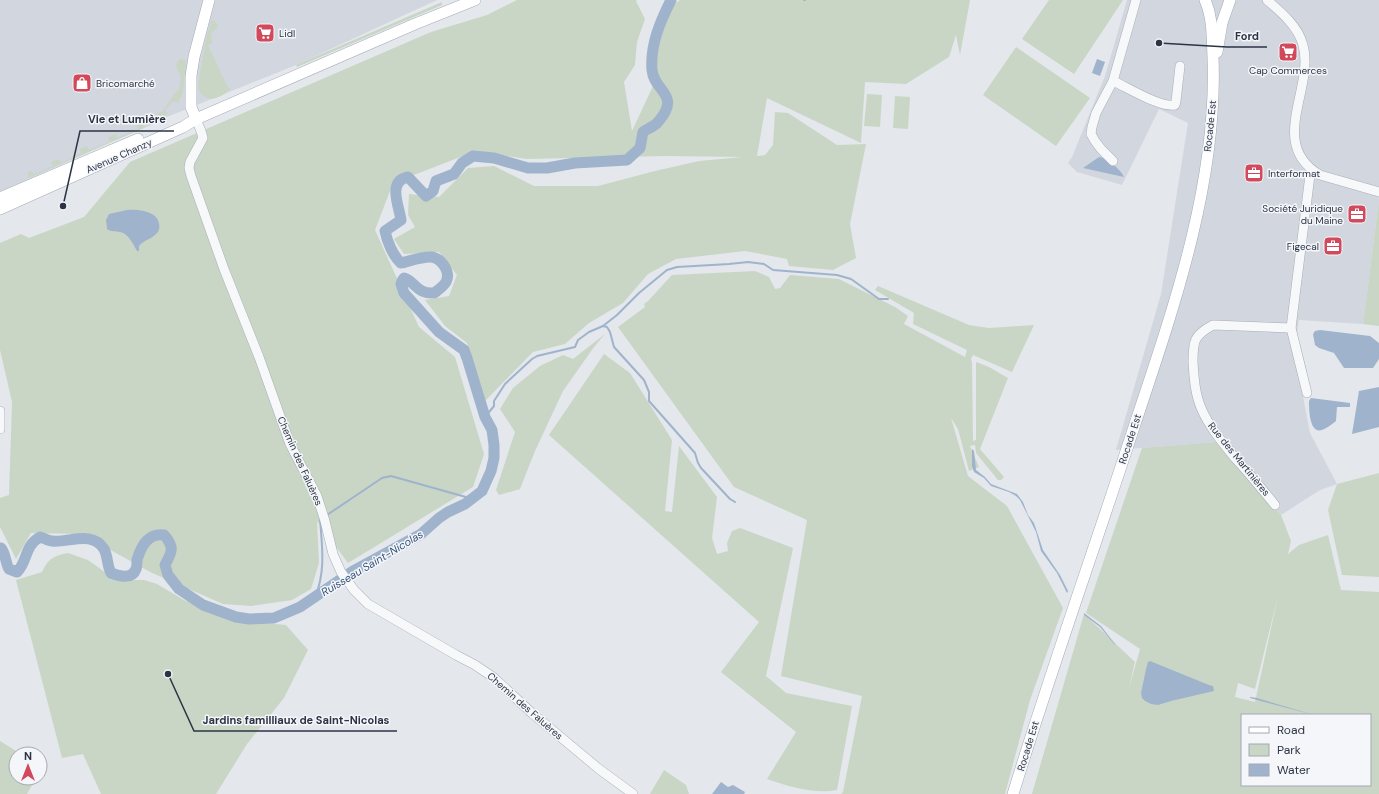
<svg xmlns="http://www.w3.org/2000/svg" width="1379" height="794" font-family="'DM Sans',sans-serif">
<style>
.built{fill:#d2d6de}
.green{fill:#c9d6c5;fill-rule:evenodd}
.water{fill:#9fb4cc}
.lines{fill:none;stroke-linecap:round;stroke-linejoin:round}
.stream{stroke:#9fb4cc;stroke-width:2}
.river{stroke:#9fb4cc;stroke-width:11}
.minor-casing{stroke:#a9aeb7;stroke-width:10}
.major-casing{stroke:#a3abb8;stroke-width:12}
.minor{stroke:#f7f8fa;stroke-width:9}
.major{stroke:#fff;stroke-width:11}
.labels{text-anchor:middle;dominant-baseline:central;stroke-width:3;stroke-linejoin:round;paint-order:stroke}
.poi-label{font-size:10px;fill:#2b3445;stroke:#f4f6f9;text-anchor:start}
.street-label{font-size:10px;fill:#2b3445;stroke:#f4f6f9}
.water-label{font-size:11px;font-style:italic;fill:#34527a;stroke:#f4f6f9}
.leader{fill:none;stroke:#2b3445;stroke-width:1.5}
.callout-dot{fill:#2b3445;stroke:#f4f6f9;stroke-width:1.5}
.callout-label{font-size:11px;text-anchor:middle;font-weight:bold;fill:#2b3445;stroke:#f4f6f9;stroke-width:3;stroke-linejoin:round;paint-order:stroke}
</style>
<rect width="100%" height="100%" fill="#e4e7ec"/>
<g class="built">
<path d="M0 0H437L296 65 167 117 0 192Z"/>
<path d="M1127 0H1379V200L1363 324 1299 320 1297 333 1307 372 1303 397 1310 433 1337 484 1320 490 1281 515 1216 442 1116 450 1161 294 1188 123 1159 109 1122 185 1077 172 1068 163 1072 157 1105 76Z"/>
</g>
<g class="green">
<path d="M517 0H637L636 1 645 19 637 42 635 65 624 82 632 131 653 86 657 46 673 5 680 0H970L960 55 956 35 949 57 906 84 865 82 861 143 767 98 757 156 765 155 773 145 775 112 788 113 837 145 866 144 850 224 856 258 833 270 789 266 787 259 745 251 676 259 648 274 623 303 589 323 565 344 533 352 485 401 467 343 445 326 425 300 449 296 457 275 439 252 404 254 394 239 415 227 408 215 409 194 439 197 468 168 494 166 534 186H598L655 171 699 161 743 157 666 156 526 159 476 151 393 183 375 230 419 327 455 357 484 454 473 487 348 563 317 521 319 563 311 589 292 600 251 606 223 604 150 572 82 534 31 533 16 559 0 527V498L9 495 12 402 0 350V243L21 234 29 238 84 217 130 162 431 32 487 15Z"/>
<path d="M1049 0H1123L1074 74 1022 39Z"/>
<path d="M442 2V5L297 67 296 65 298 64Z"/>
<path d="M211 21H215L218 26 217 28 211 33 212 44 208 45 228 88H231C222 99 202 106 198 86L206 39Z"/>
<path d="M1016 47 1090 98 1056 146 983 95Z"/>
<path d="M181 59 185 60 186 63 183 92 178 103 173 101 165 110 168 113 158 122 28 178V172L31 171 34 174 53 166 51 162 59 159 61 163 81 153 80 149 87 146 89 150 110 142 108 137 116 134 117 138 138 129 137 125 142 123 144 127 151 124 149 118 163 111 175 93 179 89 181 79 176 65 178 60Z"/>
<path d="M867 94 882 95 880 127 864 126Z"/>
<path d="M895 96 910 97 908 129 893 128Z"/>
<path d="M1379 200V326L1363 324Z"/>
<path d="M755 271 769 277 775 289 780 288 790 275 839 279 895 307 908 316 904 324 965 357 967 350 913 324 914 313 875 290 878 286 969 325 989 328 1034 325 1012 372 973 355 971 359 972 363 973 441 976 440V362L989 367 1008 378 980 449 1004 477 1001 480H998L976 453 975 445 970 446 979 467 969 471 958 429 951 418 968 476 1007 506 1063 608 1030 700 1005 794H841L843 792 862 696 781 676 807 520 734 487 618 327 645 307 644 304 648 301 672 275Z"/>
<path d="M605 334 594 347 563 391 535 451 520 489 499 495 496 490 515 432 500 409 513 388 540 366 563 355 573 359Z"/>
<path d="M604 354 630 373 672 440 665 511 672 512 679 446 717 497 712 538 717 554 728 551 727 543 732 531 740 528 793 548 766 676 786 693 852 706 837 790C816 794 789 787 767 779L796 732 721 672 759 622 549 435Z"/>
<path d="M1216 442 1281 515 1291 541 1288 554 1299 545 1328 535 1341 590 1379 592V794H1032L1084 614 1135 662 1129 688 1140 649 1086 613 1142 448ZM1278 596 1255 702 1235 697 1238 683 1255 689ZM1242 715H1370V785H1242Z"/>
<path d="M1379 473V577L1342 575 1328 510 1337 484Z"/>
<path d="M68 553 88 560 116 580H144L157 584 184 600 232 620 286 625 308 650 284 698 247 744 216 794H101L83 754 62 758 16 580 42 572C49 558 53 556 68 553Z"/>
<path d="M0 741 21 754H16V778H36L27 794H0Z"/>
<path d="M664 770 686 785 689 794H650Z"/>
</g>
<g class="water">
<path d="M1097 59 1105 62 1100 76 1092 73Z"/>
<path d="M1099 157C1106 157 1122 171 1124 177L1083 168Z"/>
<path d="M127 210C137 209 158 211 159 224 160 227 159 231 157 233 152 239 144 240 139 246V251H137C133 244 129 234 120 232 115 231 111 232 107 229L106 220 109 214Z"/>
<path d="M1320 330 1370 336 1379 343V359L1373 368H1344L1334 353 1319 348 1315 345 1313 334 1315 331Z"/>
<path d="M1379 387V427L1352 434 1359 391Z"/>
<path d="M1311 398 1350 403V407H1337L1336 421C1332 424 1327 428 1322 430 1309 434 1309 408 1309 401Z"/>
<path d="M972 449 974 451 976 470 985 477 991 484 1017 494 1023 502 1028 515 1034 523 1043 550 1060 575 1068 591 1067 593 1057 573 1041 551 1036 532 1020 500 1016 496 1009 492 991 486 984 478 974 472 972 466Z"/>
<path d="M1084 613 1101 626 1115 644V645L1100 627 1084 615Z"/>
<path d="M1150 661 1209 685 1213 686 1214 691 1171 701 1158 705 1151 704 1145 701 1142 698 1141 693 1146 669 1148 662Z"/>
<path d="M1250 697 1257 698 1314 715 1257 700 1250 698Z"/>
<path d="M721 782 728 787 733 785 745 792 744 794H712Z"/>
</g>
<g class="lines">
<g class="stream">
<path d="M804 0H805"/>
<path d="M603 326 607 327 610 332 614 347 644 380 649 392V401L695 453 698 463 701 468 730 499 735 502"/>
<path d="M485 417 494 406V401L505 384 532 359 537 356 575 347 578 340 589 332 603 326 617 315 639 293 667 270 677 267 729 264 748 262 764 264 773 270 837 275 851 279 879 299H888"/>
<path d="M327 515 382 478 391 476 473 499"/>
<path d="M315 597C326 572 322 545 320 519L321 518"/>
</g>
<path class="river" d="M0 548H1C6 554 5 562 9 569L17 572C28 561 24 546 40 537 44 538 48 541 52 541 69 543 92 530 104 549 108 556 107 566 111 573 119 576 132 580 136 569 137 567 137 563 137 560 141 546 148 533 164 535 175 547 172 552 165 565L168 575 179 589 203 605 236 617 249 619 274 618 300 607 353 571 421 534 439 518 448 512 465 504 482 491 491 471 494 458V445L492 430 485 417 467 358 464 350 439 332 404 293 401 284 402 281 404 278C416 282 416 294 434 293 438 290 443 287 446 282 451 272 442 259 432 257 423 256 410 261 401 263 393 256 387 241 385 231L401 220C399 206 387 181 408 177L426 196 433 191 436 181 454 174 462 163 473 156 494 158 528 168H547L575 163 627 160 640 148 643 132C648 128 654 127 658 122 682 94 654 92 652 70 650 45 660 22 671 0"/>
<defs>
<g id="minor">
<path d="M1267 0C1281 12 1298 26 1303 45 1315 88 1267 144 1320 175L1379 192"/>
<path d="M1113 81C1127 87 1160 108 1175 105L1176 101 1180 66"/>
<path d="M196 119 201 131 203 138 190 162 189 168 191 176 224 269 259 357 290 444 317 496 325 521 333 554 341 572 354 590 368 604 456 655 475 665 493 677 533 714 599 769 633 794"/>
<path d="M1113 161 1101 149 1095 141 1091 134 1092 127 1096 113 1113 81 1136 0"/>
<path d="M1291 328 1307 393"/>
<path d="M0 411V429"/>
<path d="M1275 505C1262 489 1249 473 1235 458 1223 443 1210 428 1202 410 1195 395 1194 378 1193 362 1193 341 1194 335 1213 325L1291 328 1310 175 1312 170"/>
</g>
<g id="major">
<path d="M1217 52 1222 23 1230 0"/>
<path d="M196 119 191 107V76L194 57 209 0"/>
<path d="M0 198 138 139"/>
<path d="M0 209 183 127 196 119 415 24 475 0"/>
<path d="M1013 794C1051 670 1095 547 1135 424 1174 307 1218 181 1213 57 1212 37 1213 18 1205 0"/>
</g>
</defs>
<use href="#minor" class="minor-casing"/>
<use href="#major" class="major-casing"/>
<use href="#minor" class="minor"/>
<use href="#major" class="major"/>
</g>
<defs>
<symbol id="supermarket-square" viewBox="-11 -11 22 22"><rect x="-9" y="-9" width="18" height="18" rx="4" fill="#d1495b" stroke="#f4f6f9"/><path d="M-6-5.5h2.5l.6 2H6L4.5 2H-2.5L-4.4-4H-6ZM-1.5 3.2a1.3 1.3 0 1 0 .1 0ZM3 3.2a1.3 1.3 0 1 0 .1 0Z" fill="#fff"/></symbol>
<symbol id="shop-square" viewBox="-11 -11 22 22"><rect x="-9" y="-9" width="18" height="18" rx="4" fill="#d1495b" stroke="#f4f6f9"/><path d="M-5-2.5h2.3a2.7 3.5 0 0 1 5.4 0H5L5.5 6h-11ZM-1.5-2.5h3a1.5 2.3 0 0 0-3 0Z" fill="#fff"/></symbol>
<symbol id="office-square" viewBox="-11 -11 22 22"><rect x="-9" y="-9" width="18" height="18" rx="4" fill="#d1495b" stroke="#f4f6f9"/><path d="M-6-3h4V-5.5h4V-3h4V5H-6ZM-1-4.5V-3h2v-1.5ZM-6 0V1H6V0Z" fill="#fff"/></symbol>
</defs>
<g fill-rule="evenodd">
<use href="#supermarket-square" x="254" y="22" width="22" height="22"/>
<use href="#supermarket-square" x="1277" y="41" width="22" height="22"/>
<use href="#shop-square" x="71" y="72" width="22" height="22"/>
<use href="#office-square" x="1243" y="162" width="22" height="22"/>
<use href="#office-square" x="1346" y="203" width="22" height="22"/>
<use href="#office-square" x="1322" y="235" width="22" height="22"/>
</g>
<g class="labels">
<g class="poi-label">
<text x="279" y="33">Lidl</text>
<text x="1288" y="70" text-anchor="middle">Cap Commerces</text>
<text x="96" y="83">Bricomarché</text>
<text x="1268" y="173">Interformat</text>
<text x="1343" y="208" text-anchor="end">Société Juridique<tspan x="1343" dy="12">du Maine</tspan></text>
<text x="1319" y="246" text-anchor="end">Figecal</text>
</g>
<g class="street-label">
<text transform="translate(1210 126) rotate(-84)">Rocade Est</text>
<text transform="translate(119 156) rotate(-24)">Avenue Chanzy</text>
<text transform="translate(1130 439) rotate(-72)">Rocade Est</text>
<text transform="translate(1239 459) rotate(51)">Rue des Martinières</text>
<text transform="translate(300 461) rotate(66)">Chemin des Faluères</text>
<text transform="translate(525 706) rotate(41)">Chemin des Faluères</text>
<text transform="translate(1028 746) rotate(-73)">Rocade Est</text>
</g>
<g class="water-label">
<text transform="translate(372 563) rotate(-31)">Ruisseau Saint-Nicolas</text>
</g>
</g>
<path class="leader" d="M1159 43L1227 47H1267M63 206L80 131H174M168 674L194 731H397"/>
<g class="callout-dot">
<circle cx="1159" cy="43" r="4"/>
<circle cx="63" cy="206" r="4"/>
<circle cx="168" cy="674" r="4"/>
</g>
<g class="callout-label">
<text x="1247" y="40">Ford</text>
<text x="127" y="123">Vie et Lumière</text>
<text x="296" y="724">Jardins familliaux de Saint-Nicolas</text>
</g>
<rect x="1241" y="714" width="130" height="72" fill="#f4f6f9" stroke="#a4a8b1"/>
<rect x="1249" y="727" width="20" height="6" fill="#ffffff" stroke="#a4a8b1"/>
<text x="1277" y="734" font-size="12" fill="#2b3445">Road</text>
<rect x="1249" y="744" width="20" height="12" fill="#c9d6c5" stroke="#a4a8b1"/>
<text x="1277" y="754" font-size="12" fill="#2b3445">Park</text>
<rect x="1249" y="764" width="20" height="12" fill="#9fb4cc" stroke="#a4a8b1"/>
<text x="1277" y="774" font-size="12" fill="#2b3445">Water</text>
<g transform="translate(28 766)"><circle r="19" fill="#f4f6f9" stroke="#a4a8b1"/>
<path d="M0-3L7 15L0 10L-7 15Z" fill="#d1495b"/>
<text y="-6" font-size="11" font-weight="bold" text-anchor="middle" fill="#2b3445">N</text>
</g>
</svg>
